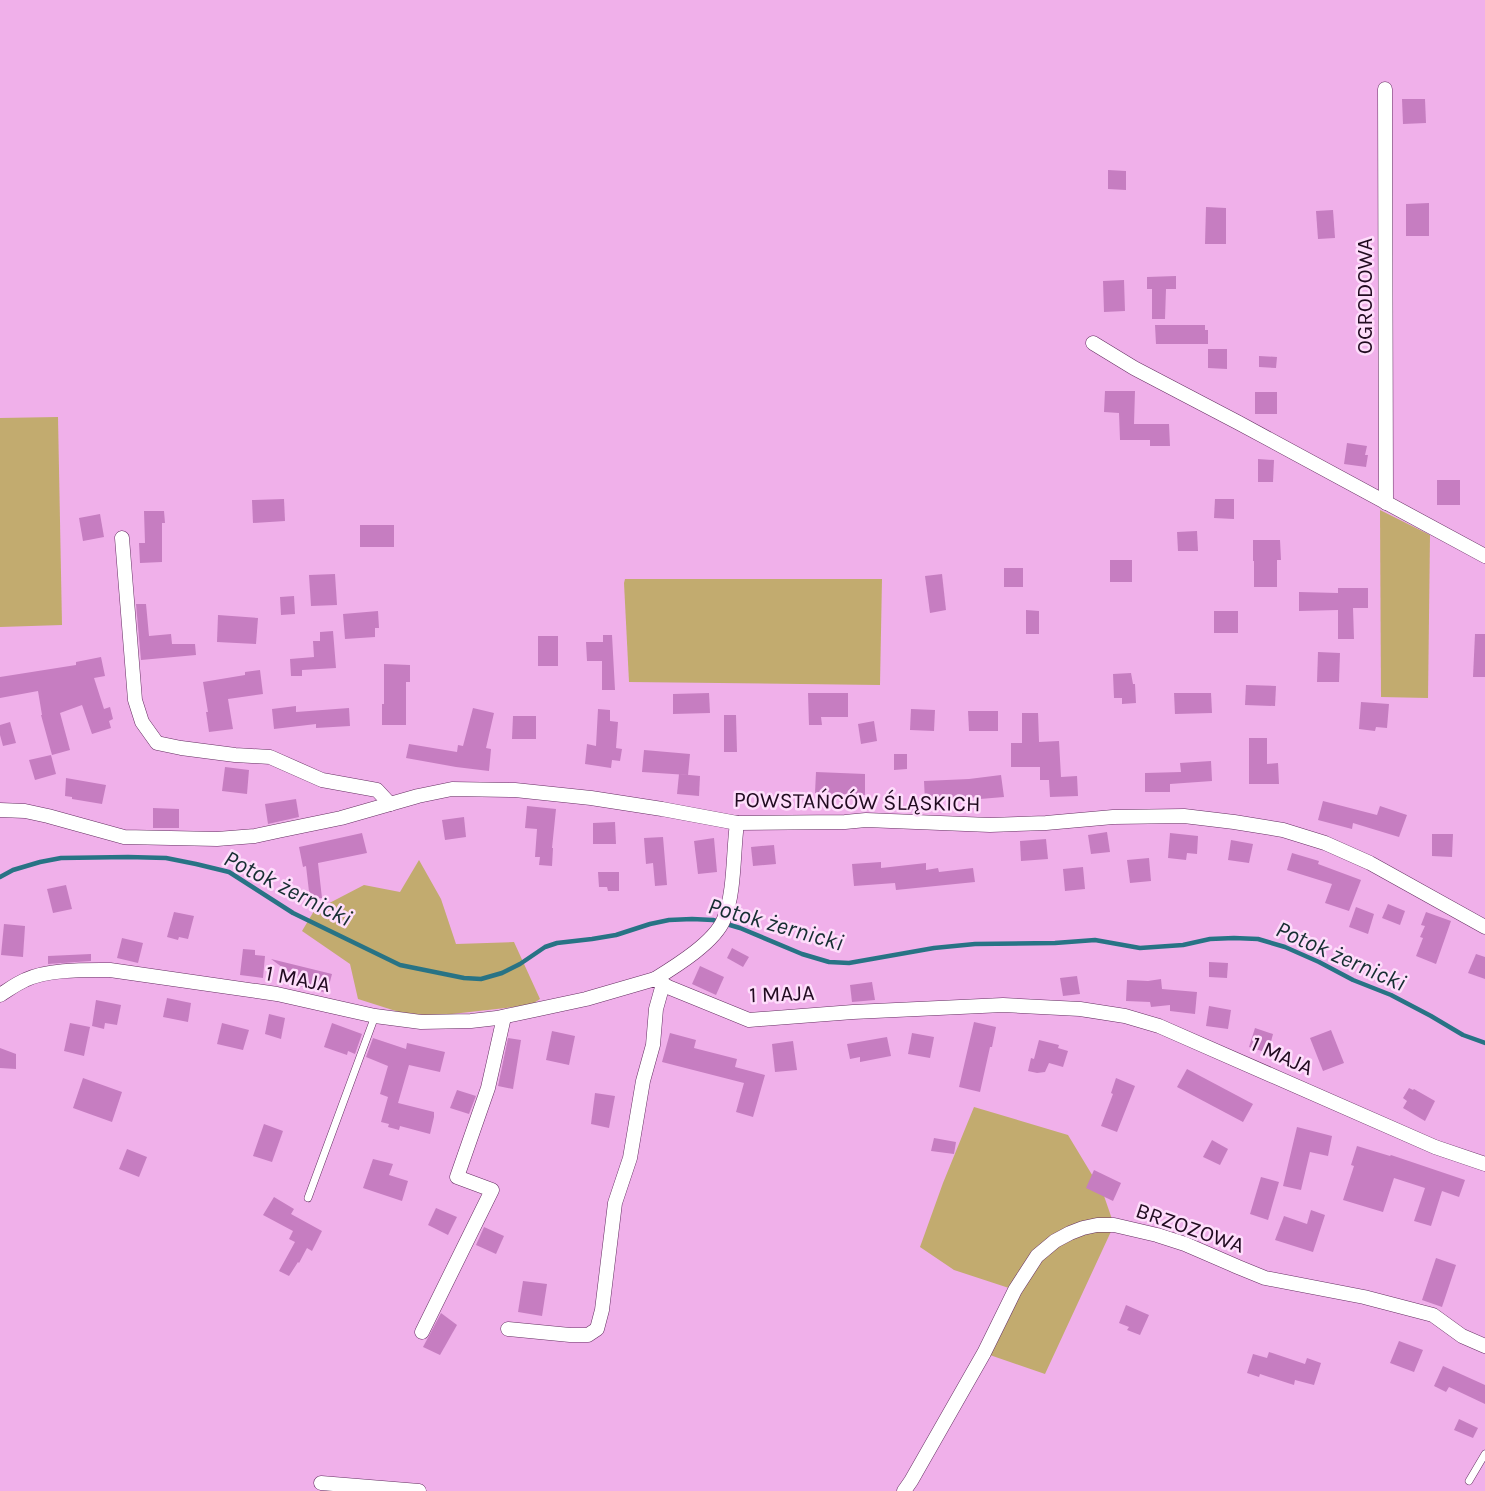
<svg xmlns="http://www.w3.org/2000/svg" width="1485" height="1491" font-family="Karla,sans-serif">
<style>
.green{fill:#c2ab6f}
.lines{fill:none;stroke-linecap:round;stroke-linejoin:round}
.stream{stroke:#287385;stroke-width:4.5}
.building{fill:#c67dc1}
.lane-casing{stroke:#652f62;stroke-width:8}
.street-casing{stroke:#652f62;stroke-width:15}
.lane{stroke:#fff;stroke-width:7}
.street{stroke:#fff;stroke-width:14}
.labels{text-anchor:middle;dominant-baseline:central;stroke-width:5;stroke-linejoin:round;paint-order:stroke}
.street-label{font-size:22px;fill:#210b20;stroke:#feddfb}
.water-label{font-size:24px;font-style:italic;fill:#162e32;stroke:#feddfb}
</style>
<rect width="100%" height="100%" fill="#f0b0ea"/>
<g class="green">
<path d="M58 417 62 625 0 627V418Z"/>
<path d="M1380 510 1430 535 1428 698 1381 697Z"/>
<path d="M625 579H882L880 685 629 682 624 583Z"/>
<path d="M419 860 441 899 456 944 514 942 540 999 531 1005 434 1016 399 1012 358 999 350 964 302 931 314 911 364 885 400 892Z"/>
<path d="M974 1107 1068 1135 1103 1193 1114 1225 1045 1374 984 1353 1015 1290 954 1270 920 1247 943 1183Z"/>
</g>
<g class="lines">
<path class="stream" d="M0 877 13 870 40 862 61 858 128 857 166 858 196 864 229 872 293 913 400 965 464 978 481 979 502 973 520 964 545 947 557 943 592 939 616 935 650 924 669 920 692 919 713 920 740 928 802 954 829 962 849 963 934 948 975 944 1055 943 1095 940 1140 948 1183 945 1210 939 1234 938 1258 939 1285 947 1319 962 1353 980 1391 995 1431 1016 1463 1035 1485 1043"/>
</g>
<g class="building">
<path d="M1402 99H1425L1426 123 1403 124Z"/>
<path d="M1108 170 1126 171V190L1108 189Z"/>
<path d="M1429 203V236H1406V204Z"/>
<path d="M1206 207 1226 208V244H1205Z"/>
<path d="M1333 210 1335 238 1318 239 1316 211Z"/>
<path d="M1176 276V289H1166L1165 319H1152V289H1147V277Z"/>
<path d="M1124 280 1125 311 1104 312 1103 281Z"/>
<path d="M1155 325H1205V330H1208V344H1156Z"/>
<path d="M1208 349H1227V369L1208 368Z"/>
<path d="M1259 356 1277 357 1276 368 1259 367Z"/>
<path d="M1105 391H1135L1134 424H1169L1170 446H1150V440H1120L1119 413 1104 412Z"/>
<rect x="1255" y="392" width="22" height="22"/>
<path d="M1347 443 1367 446 1365 455H1368L1366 467 1344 464Z"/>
<path d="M1258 459 1274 460 1273 482H1258Z"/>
<rect x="1437" y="480" width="23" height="25"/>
<path d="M284 499 285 521 253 523 252 500Z"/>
<path d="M1215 499H1234V519L1214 518Z"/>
<path d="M144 511H164L165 523H162V562L140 563 139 543H145Z"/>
<path d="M100 514 104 537 83 541 79 518Z"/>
<rect x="360" y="525" width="34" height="22"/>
<path d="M1197 531 1198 551H1178L1177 532Z"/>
<path d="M1253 540H1280L1281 560H1277V587H1254V561H1253Z"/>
<rect x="1110" y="560" width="22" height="22"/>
<rect x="1004" y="568" width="19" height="19"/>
<path d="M335 574 337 605 311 606 309 575Z"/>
<path d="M942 574 946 610 930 613 925 576Z"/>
<path d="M1338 588H1368V608H1353L1354 639H1338V610L1299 611V592L1338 593Z"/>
<path d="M294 596 295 614 281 615 280 597Z"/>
<path d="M136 604H146L149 636 171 634 172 644H195L196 655 141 660Z"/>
<path d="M1026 610 1039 611V634H1026Z"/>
<path d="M378 611 379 628H375V637L345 639 343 614Z"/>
<rect x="1214" y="611" width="24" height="22"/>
<path d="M218 615 258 618 256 644 217 642Z"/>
<path d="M333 631 336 668 302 670V676H291L290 659 314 657 313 641H320V632Z"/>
<path d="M1475 634H1485V677H1473Z"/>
<path d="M603 635H612L615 690H602V661H587L586 642H603Z"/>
<rect x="538" y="636" width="20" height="30"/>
<path d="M1318 652 1340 653 1339 682H1317Z"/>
<path d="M101 657 105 676 94 678 104 709 110 707 113 719 109 721 111 728 92 734 82 705 60 713 70 750 52 755 41 715H42L38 691 0 698V677L76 665V662Z"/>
<path d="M384 664 410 665V682H406V725H382V704H384Z"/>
<path d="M260 670 263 694 228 699 233 729 209 732 206 712H208L203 682 245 675V672Z"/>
<path d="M1131 673 1133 684H1135L1136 703 1122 704V698H1114L1113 674Z"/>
<path d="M1246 685 1276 686 1275 706 1245 705Z"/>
<path d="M709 693 710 713 673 714V694Z"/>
<path d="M808 693H848V717H821L822 725H809Z"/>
<path d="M1174 693H1211L1212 713 1175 714Z"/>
<path d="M1361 702 1389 704 1387 728 1376 727 1375 731 1359 729Z"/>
<path d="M296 706V712L349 708 350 726 316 728V724L274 729 272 709Z"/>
<path d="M473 708 494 713 486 748 491 749 489 771 456 767 406 758 409 744 457 752 458 745 463 746Z"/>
<path d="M598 709 610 710V721L618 722 616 748 622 749 620 761 612 760 611 768 585 764 587 744 596 746Z"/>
<path d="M911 709 935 710 934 731 910 730Z"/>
<path d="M968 711H998V731H969Z"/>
<path d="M1022 713H1038L1039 742 1059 741 1061 777 1077 776 1078 796 1050 797 1049 780H1040V767H1011V743H1022Z"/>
<path d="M724 715H736L737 752H724Z"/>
<path d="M513 716H536V739H512Z"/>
<path d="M874 721 877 741 861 744 858 724Z"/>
<path d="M10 722 16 743 3 746 0 735V725Z"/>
<path d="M1249 738H1267V764L1278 763 1279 784H1249Z"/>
<path d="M644 750 690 754 688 775 642 772Z"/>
<path d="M894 754H907V769L894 770Z"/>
<path d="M51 755 56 774 35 780 29 760Z"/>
<path d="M1211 761 1212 781 1170 784V792H1145V773L1181 772 1180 763Z"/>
<path d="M225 767 249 770 247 794 222 791Z"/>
<path d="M816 772 865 774V795L815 793Z"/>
<path d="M679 774 700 776 699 796 677 794Z"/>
<path d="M1001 775 1004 797 980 799 979 797 925 801 924 781 969 779Z"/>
<path d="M66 778 106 785 102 804 72 799V797L65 796Z"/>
<path d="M296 799 299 817 268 824 265 804Z"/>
<path d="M1323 801 1377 815 1380 806 1407 815 1399 837 1353 823 1352 829 1318 820Z"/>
<path d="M527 806 556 809 552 848H553L552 866 539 865 540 857H535L537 829 525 828Z"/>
<path d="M153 808 179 809V828H153Z"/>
<path d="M464 817 466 837 445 840 442 820Z"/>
<path d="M615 822 616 844H593V823Z"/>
<path d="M1107 832 1110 852 1091 854 1088 835Z"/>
<path d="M362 833 367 853 318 863 322 898 310 900 306 866 303 867 299 847Z"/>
<path d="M1170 833 1198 836 1197 854 1187 853 1186 860 1168 858Z"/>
<path d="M1432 834H1453L1452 857 1432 856Z"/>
<path d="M663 837 667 885 655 886 653 863 646 864 644 838Z"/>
<path d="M714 838 717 872 698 874 694 841Z"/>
<path d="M1046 839 1048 859 1021 861 1020 841Z"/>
<path d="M1231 840 1253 844 1249 863 1228 860Z"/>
<path d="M774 845 776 864 753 866 751 847Z"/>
<path d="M1292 853 1319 861 1318 864 1361 880 1349 911 1325 903 1332 884 1287 870Z"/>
<path d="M1149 858 1151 881 1130 883 1127 860Z"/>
<path d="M881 862V868L926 863V870L938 868 939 872 973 868 975 882 896 890 895 883 854 886 852 864Z"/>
<path d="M1083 867 1085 889 1065 891 1063 869Z"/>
<path d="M598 872H619V891H608L607 887H599Z"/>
<path d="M66 885 72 909 53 913 47 889Z"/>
<path d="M1388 904 1405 911 1400 925 1382 918Z"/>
<path d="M1356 907 1374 914 1368 934 1349 927Z"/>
<path d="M174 912 194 916 188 939 179 937 178 940 167 937Z"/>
<path d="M1426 912 1451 921 1436 964 1416 956 1423 938 1420 937 1425 926 1421 925Z"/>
<path d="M4 924 25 926 23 957 1 955Z"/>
<path d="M122 938 143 943 138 963 117 958Z"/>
<path d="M732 948 749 957 743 967 727 958Z"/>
<path d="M243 949 255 950V955L265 956 263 978 240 975Z"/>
<path d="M91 954V961L48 964V956Z"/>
<path d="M1476 954 1485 957V979L1468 973Z"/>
<path d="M271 959 332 974 327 993 300 986 301 981Z"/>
<path d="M1209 962 1228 963 1227 978 1209 977Z"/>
<path d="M700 966 724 977 716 995 692 984Z"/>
<path d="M1077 976 1080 994 1063 996 1060 978Z"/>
<path d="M1161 979 1162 989 1197 992 1195 1014 1170 1011V1005L1151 1007 1150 1002 1126 1001 1127 980 1148 981Z"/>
<path d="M872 982 875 1000 852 1002 850 985Z"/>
<path d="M167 998 191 1003 188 1022 163 1017Z"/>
<path d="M96 1000 121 1005 117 1025 105 1023 104 1029 92 1026Z"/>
<path d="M1209 1006 1231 1010 1228 1029 1206 1026Z"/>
<path d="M269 1014 285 1018 281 1039 265 1034Z"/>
<path d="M974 1022 996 1027 992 1047H990L980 1092 959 1087Z"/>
<path d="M70 1023 90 1027 84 1056 64 1051Z"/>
<path d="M222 1023 249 1030 243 1050 217 1044Z"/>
<path d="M332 1023 362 1034 355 1054 348 1051 347 1055 324 1047Z"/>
<path d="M1255 1028 1273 1034 1268 1053 1249 1047Z"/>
<path d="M1331 1030 1344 1063 1323 1071 1310 1038Z"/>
<path d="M552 1031 575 1036 569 1065 546 1060Z"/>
<path d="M670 1033 696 1040 694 1048 737 1059 735 1067 765 1075 753 1117 736 1112 744 1083 662 1062Z"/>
<path d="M912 1033 934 1037 930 1058 908 1054Z"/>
<path d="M887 1037 891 1056 860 1062V1057L850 1059 847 1044Z"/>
<path d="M373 1038 406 1049 407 1043 445 1052 440 1072 409 1065 398 1103 434 1112V1117L430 1134 400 1126 399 1130 388 1127 389 1124 381 1122 388 1097 380 1094 388 1066 366 1057Z"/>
<path d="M508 1038 521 1040 513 1089 498 1086Z"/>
<path d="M1039 1040 1059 1045 1058 1048 1068 1051 1063 1067 1049 1063 1045 1072 1037 1073 1028 1071 1031 1058 1034 1059Z"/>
<path d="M793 1041 797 1070 775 1072 772 1044Z"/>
<path d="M0 1048 16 1054V1069L0 1068Z"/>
<path d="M1187 1069 1253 1104 1243 1122 1177 1087Z"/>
<path d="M83 1078 122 1092 112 1122 73 1108Z"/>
<path d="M1116 1078 1135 1086 1117 1132 1101 1126 1113 1094 1111 1093Z"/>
<path d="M1409 1088 1413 1090 1414 1089 1435 1101 1425 1121 1403 1108 1407 1101 1403 1098Z"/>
<path d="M457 1090 476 1096 469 1114 450 1108Z"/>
<path d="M595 1093 615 1096 609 1128 591 1124Z"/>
<path d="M264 1124 283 1131 272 1162 253 1156Z"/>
<path d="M1297 1127 1332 1136 1328 1156 1310 1152 1301 1190 1283 1186Z"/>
<path d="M934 1138 956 1142 954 1154 931 1151Z"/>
<path d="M1212 1140 1228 1149 1220 1165 1203 1157Z"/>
<path d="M1357 1146 1390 1156 1391 1155 1465 1180 1459 1197 1442 1191 1431 1226 1414 1221 1425 1188 1394 1178 1383 1212 1343 1200 1354 1166 1351 1165Z"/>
<path d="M127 1149 147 1157 139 1177 119 1169Z"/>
<path d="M373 1159 393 1164 389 1175 408 1181 402 1201 363 1188Z"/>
<path d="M1094 1170 1121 1183 1113 1201 1086 1188Z"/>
<path d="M1261 1177 1279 1182 1268 1220 1250 1214Z"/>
<path d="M274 1197 294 1209 291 1214 322 1231 312 1251 307 1248 299 1263 298 1262 289 1276 279 1271 295 1242 289 1239 293 1231 263 1215Z"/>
<path d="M436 1208 457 1217 448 1235 428 1225Z"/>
<path d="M1311 1210 1325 1215 1313 1252 1275 1240 1284 1216 1307 1224Z"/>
<path d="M484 1227 504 1236 496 1254 476 1245Z"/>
<path d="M1436 1258 1456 1265 1442 1307 1422 1300Z"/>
<path d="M523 1281 547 1284 542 1316 518 1312Z"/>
<path d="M1126 1305 1149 1315 1140 1335 1127 1330 1129 1327 1119 1323Z"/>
<path d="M441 1313 457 1325 440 1355 423 1347Z"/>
<path d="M1399 1341 1423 1350 1414 1372 1390 1363Z"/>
<path d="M1269 1352 1305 1364 1307 1358 1321 1363 1314 1385 1295 1380 1294 1385 1260 1374 1259 1377 1247 1373 1253 1354 1267 1358Z"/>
<path d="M1443 1366 1485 1385V1404L1449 1387 1446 1392 1434 1386Z"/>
<path d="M1459 1419 1478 1428 1473 1438 1454 1430Z"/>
</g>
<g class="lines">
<defs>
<g id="lane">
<path d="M308 1198 375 1016"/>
<path d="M1469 1481 1485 1454"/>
</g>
<g id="street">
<path d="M1385 89 1386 503"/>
<path d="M1093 343 1134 368 1239 423 1485 556"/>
<path d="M122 538 135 700 142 722 157 743 181 748 235 755 270 757 322 780 377 790 390 804"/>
<path d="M0 810 25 811 48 816 124 837 217 839 255 836 278 831 341 818 418 796 452 789 515 790 591 798 662 809 737 823 845 822 866 820 990 825 1046 823 1113 817 1184 816 1234 822 1283 830 1325 843 1370 863 1485 927"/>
<path d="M655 979C676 966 715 942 724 919 735 892 733 852 737 823"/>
<path d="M0 995C8 990 16 984 25 980 48 969 84 970 110 970L277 994 375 1016 421 1022 471 1021 497 1018 586 999 655 979 668 987 749 1020 853 1012 1003 1005 1080 1009 1125 1016 1159 1026 1435 1147 1485 1164"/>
<path d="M508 1329 570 1335H588L597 1329 602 1310 615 1203 630 1158 643 1081 653 1045 656 1009 663 984"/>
<path d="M422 1332 492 1190 457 1177 488 1088 504 1017"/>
<path d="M321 1483 419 1491"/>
<path d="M904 1491 911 1481 984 1353 1015 1290 1037 1256 1055 1241 1070 1233 1083 1228 1097 1225H1114L1157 1235 1185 1244 1238 1267 1265 1278 1364 1297 1433 1315 1462 1336 1485 1346"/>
</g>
</defs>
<use href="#lane" class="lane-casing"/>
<use href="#street" class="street-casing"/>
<use href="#lane" class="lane"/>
<use href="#street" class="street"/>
</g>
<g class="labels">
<g class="street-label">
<text transform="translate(1365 296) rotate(-90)">OGRODOWA</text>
<text transform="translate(857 802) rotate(1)">POWSTAŃCÓW ŚLĄSKICH</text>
<text transform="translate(298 979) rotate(11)">1 MAJA</text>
<text transform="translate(782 994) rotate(-2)">1 MAJA</text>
<text transform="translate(1282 1056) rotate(24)">1 MAJA</text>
<text transform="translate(1190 1228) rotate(19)">BRZOZOWA</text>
</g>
<g class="water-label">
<text transform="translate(288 888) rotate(27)">Potok żernicki</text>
<text transform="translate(776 924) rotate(16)">Potok żernicki</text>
<text transform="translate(1341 956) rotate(24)">Potok żernicki</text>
</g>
</g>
</svg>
